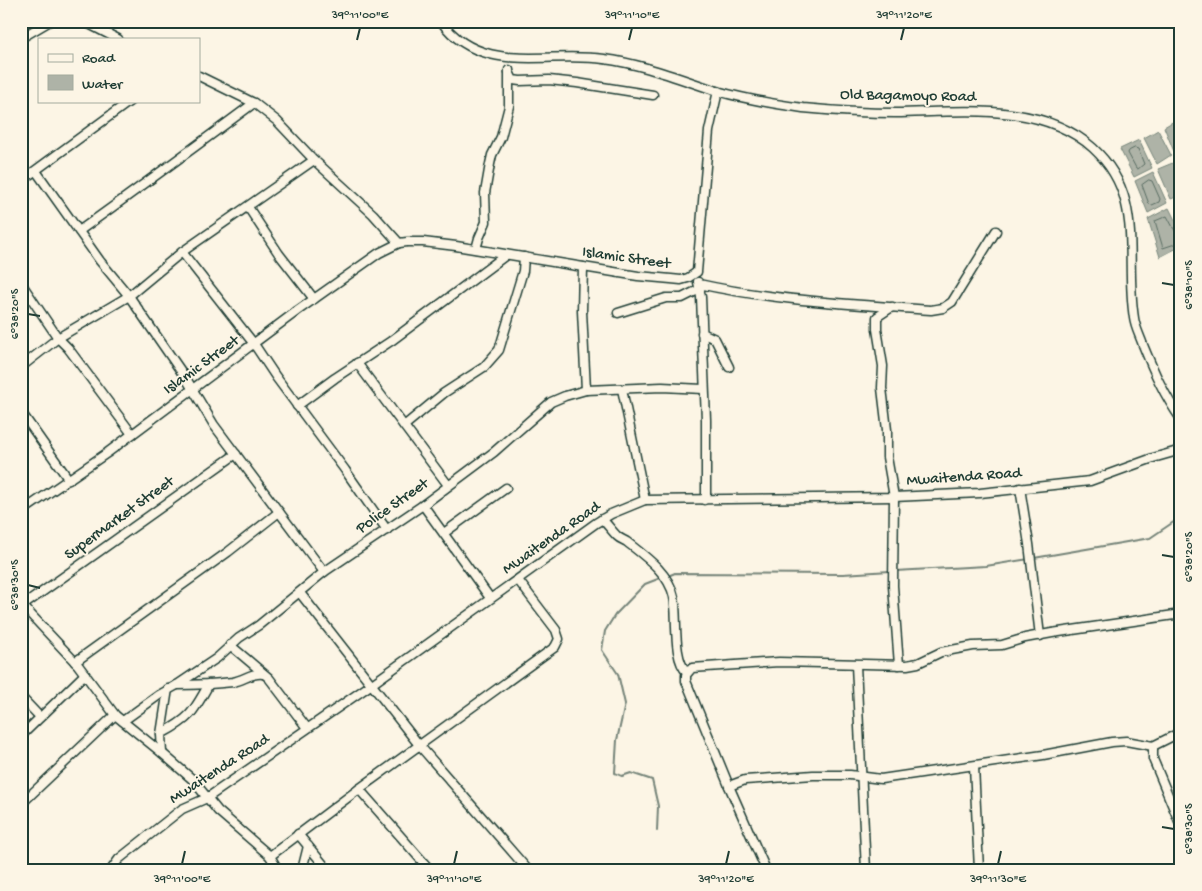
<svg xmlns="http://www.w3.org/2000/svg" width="1202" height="891" font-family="'Gochi Hand',sans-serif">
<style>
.water{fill:#aeb3a7;stroke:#758479}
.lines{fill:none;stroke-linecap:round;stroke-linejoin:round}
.shore{stroke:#586c62;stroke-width:1}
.stream{stroke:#758479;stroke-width:2}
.minor-casing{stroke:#1f3d34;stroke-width:11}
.minor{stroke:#fcf5e5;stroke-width:8}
.ticks{fill:none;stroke:#1f3d34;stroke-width:2}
.labels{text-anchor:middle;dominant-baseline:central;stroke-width:4;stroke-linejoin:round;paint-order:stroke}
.street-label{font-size:16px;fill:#1f3d34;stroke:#fcf5e5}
.neatline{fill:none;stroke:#1f3d34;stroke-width:2}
.ticks-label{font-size:12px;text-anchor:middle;fill:#1f3d34}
</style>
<rect width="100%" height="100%" fill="#fcf5e5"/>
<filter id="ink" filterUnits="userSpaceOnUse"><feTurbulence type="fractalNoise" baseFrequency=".02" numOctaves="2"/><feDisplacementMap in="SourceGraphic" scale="10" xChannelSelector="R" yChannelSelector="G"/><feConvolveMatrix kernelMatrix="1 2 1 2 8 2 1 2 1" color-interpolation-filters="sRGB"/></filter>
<g filter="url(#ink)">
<g class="water">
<path d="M1181 117V151L1175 154 1164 127Z"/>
<path d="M1158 130 1171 155 1157 164 1144 138Z"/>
<path d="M1139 140 1152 168 1134 177 1120 149Z"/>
<path d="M1175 162 1181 174V195L1171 199 1158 169Z"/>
<path d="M1153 172 1167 203 1148 213 1135 181Z"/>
<path d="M1169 208 1181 232V246L1160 257 1148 219Z"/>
</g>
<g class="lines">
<g class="shore">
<path d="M1135 148 1138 149 1144 164 1138 169 1136 168 1128 153 1129 151Z"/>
<path d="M1149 180 1152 181 1160 199 1159 202 1152 205 1149 204 1142 185Z"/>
<path d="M1181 233 1175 231 1167 216 1155 221 1163 248 1181 242"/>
</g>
<g class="stream">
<path d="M1034 558 1150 538 1181 517"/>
<path d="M895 571 986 566 1029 559"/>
<path d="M668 576 675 573 843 574 890 571"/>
<path d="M657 831 658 806 652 780 631 773 622 776 615 773 617 740 625 704 618 674 602 650 605 631 615 615 645 584 663 577"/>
</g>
<defs>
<g id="minor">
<path d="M83 21 118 39"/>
<path d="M441 21C480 76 547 51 604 59 643 64 680 79 717 91 745 99 774 104 803 108 834 111 865 113 896 113 959 112 1041 101 1093 148 1146 197 1124 255 1134 318 1135 327 1140 336 1143 345 1154 372 1164 395 1181 419"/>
<path d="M21 38 50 21"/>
<path d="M509 72 513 80 520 81 549 80 577 83 653 95"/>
<path d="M199 76 254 103 277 121 314 160 373 214 399 243 407 242H423L456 246 638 276 671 279 681 280 688 278 697 272 709 131 718 91"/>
<path d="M36 171 100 261 129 296 187 380 214 425 324 572"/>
<path d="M21 181 130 101"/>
<path d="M248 207 279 254 314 299"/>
<path d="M79 231C138 189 196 146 254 103"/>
<path d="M476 249 479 238 486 222 485 193 490 164 492 155 501 137 509 106V70"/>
<path d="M182 252 254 344 276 377 345 470 387 530"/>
<path d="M583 267 582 311 586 390"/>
<path d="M698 282 701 297 706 420V495L704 500"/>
<path d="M21 283 58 338 68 348 132 434"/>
<path d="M699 284C775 301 854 304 931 310L943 308 952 302 996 231"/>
<path d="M892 307 877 317V329L883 366 882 388 887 430V457L894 497 893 586 899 665"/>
<path d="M618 313 666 298H682L700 289"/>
<path d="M702 333 715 339 729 367"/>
<path d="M357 363 448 485"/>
<path d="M21 367 58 338 129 296 182 252 314 160"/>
<path d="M622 389 645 500"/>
<path d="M297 406 335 378 391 341 506 255"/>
<path d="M21 412 69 480"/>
<path d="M404 426 444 393 484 367 499 350 523 271 524 257"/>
<path d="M1020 488 1029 544 1040 636"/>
<path d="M423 505 490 598"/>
<path d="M21 512 107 453 297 311 379 253 399 243"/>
<path d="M602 519C607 524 612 531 617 536 620 539 624 540 627 542 646 557 669 573 674 597 678 615 672 659 687 672"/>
<path d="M444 533 506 488"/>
<path d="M300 593 419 745 528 870"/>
<path d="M21 604 78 665 115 715 162 753 192 779 218 811 270 856 278 870"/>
<path d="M21 607 236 454"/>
<path d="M230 645 269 678 307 728"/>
<path d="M75 662 228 552 279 512"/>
<path d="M856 665 866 870"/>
<path d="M177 685C196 685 215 684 233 682 244 680 253 672 263 674"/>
<path d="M21 697 40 717"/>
<path d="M123 721 159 695 177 685 217 658 239 638 259 625 324 572 423 505 494 452 551 402 565 396 586 390 662 387 703 389"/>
<path d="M161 734C190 719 193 713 209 684"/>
<path d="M21 736 85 674"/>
<path d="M1153 746V759L1181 826"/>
<path d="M162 753 161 734 168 689"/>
<path d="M974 766 979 870"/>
<path d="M729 786 745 780 813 775H850L881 779 1043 755 1112 742 1126 741 1153 746 1181 732"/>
<path d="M359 789 430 870"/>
<path d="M21 804 115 715"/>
<path d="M298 834 328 870"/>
<path d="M270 856 359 789 555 647 559 639 556 630 518 580"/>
<path d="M111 870 119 859 182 809 207 798 265 758 372 684 596 523 611 514 645 500 894 497 980 493 1090 481 1153 458 1181 450"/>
<path d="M302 870 308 846"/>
<path d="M766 870 729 786 686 681V675L692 668 779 662 907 665 918 663 941 652 973 646 1002 645 1025 638 1052 633 1181 614"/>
</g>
</defs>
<use href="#minor" class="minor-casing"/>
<use href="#minor" class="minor"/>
</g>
</g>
<path class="ticks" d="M357 40 360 28M629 40 632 28M901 40 904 28M1162 283 1174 285M28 314 40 316M1162 555 1174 557M28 585 40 588M1162 827 1174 829M182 864 185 851M454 864 457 851M726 864 729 851M998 864 1001 851"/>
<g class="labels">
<g class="street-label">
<text transform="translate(908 97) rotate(1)">Old Bagamoyo Road</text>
<text transform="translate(626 259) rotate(8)">Islamic Street</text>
<text transform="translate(202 366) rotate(-36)">Islamic Street</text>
<text transform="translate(964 478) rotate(-4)">Mwaitenda Road</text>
<text transform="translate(393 507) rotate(-35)">Police Street</text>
<text transform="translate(120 519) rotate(-36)">SuperMarket Street</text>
<text transform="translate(552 539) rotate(-35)">Mwaitenda Road</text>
<text transform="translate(220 770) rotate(-33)">Mwaitenda Road</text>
</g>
</g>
<rect width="1202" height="891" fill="none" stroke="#fcf5e5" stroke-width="55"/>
<rect x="38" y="38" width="162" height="65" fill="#fcf5e5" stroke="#a4ab9e"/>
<rect x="48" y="54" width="25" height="8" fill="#fcf5e5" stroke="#a4ab9e"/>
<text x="82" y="62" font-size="15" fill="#1f3d34">Road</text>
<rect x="48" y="75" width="25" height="15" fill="#aeb3a7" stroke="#a4ab9e"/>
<text x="82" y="88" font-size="15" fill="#1f3d34">Water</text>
<rect x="28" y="28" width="1146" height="836" class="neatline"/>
<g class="ticks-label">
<text x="360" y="18">39°11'00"E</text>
<text x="632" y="18">39°11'10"E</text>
<text x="904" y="18">39°11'20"E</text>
<text transform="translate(1188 285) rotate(-90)" y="4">6°38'10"S</text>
<text transform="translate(14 314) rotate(-90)" y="4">6°38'20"S</text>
<text transform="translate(1188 557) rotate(-90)" y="4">6°38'20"S</text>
<text transform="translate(14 585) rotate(-90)" y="4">6°38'30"S</text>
<text transform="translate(1188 829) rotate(-90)" y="4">6°38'30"S</text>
<text x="182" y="882">39°11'00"E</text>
<text x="454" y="882">39°11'10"E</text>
<text x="726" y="882">39°11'20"E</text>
<text x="998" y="882">39°11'30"E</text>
</g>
</svg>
